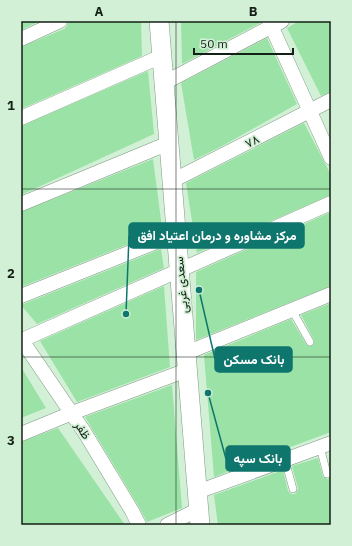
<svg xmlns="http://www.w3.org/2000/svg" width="352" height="546" font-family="'IBM Plex Sans',Vazirmatn,sans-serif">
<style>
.building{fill:#9be2a6}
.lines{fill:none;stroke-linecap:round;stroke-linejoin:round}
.service-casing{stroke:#7e9a82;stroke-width:8}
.minor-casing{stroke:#7e9a82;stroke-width:15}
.secondary-casing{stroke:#7e9a82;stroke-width:20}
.service{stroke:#fff;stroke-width:7}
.minor{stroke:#fff;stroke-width:14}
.secondary{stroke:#fff;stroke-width:19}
.grid{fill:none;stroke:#141f16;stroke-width:1;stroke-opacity:0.55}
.labels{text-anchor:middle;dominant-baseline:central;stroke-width:3.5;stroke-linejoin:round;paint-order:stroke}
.street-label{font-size:12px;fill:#141f16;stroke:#d2f0d6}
.leader{fill:none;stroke:#0f766e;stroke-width:1.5}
.callout-dot{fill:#0f766e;stroke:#d2f0d6;stroke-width:1.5}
.callout{fill:#0f766e;stroke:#0f766e;stroke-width:1.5}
.callout-label{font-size:13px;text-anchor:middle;font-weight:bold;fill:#fff}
.neatline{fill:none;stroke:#141f16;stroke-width:1.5}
.grid-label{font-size:13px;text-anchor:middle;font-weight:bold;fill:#141f16}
</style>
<rect width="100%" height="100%" fill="#d2f0d6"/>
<g class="building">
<path d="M21 21H40L21 30Z"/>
<path d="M68 21H141L142 56 21 109V47L64 29 67 26Z"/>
<path d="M181 21H260V23L182 64Z"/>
<path d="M299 21H331V92L321 96 287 28Z"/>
<path d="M267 38 297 104 224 145 194 160 181 83Z"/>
<path d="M148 71 154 134 21 195V126Z"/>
<path d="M304 123 331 175V195L197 253 186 183Z"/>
<path d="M153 159 162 228 158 230 159 232 21 287V212Z"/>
<path d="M331 212V286L196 340V272Z"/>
<path d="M161 249 164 268 37 324 21 305Z"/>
<path d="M164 286 170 367 77 402 40 341Z"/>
<path d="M331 303V432L242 465 243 466 214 477 204 355 291 319 306 344 308 346H312L314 344V340L301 315Z"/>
<path d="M21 367 46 408 21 418Z"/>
<path d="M172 385 182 508 147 522 139 507 85 417Z"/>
<path d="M58 428 125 525H21V442Z"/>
<path d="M318 458 323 477 328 479 331 477V525H218L214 495 283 470 288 491 291 494H295L297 492 298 488 292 466Z"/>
</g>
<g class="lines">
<defs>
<g id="service">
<path d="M292 310 310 342"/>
<path d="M320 447 327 474"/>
<path d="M285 460 293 489"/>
</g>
<g id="minor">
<path d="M269 21 331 158"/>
<path d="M21 39 60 21"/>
<path d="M164 83 282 21"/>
<path d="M21 118 162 56"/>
<path d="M172 181 331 100"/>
<path d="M21 204 169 143"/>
<path d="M21 296 176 234"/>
<path d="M21 339 85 433 132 511 139 525"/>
<path d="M22 340 331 203"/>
<path d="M186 353 331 294"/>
<path d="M21 434 72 413 187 370"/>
<path d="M197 492 331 443"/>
<path d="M167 525 199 509"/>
</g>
<path id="secondary" d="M159 21 200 525"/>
</defs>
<use href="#service" class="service-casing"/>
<use href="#minor" class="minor-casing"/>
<use href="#secondary" class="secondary-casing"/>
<use href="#service" class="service"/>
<use href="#minor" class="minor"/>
<use href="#secondary" class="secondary"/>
</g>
<path class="grid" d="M176 21V525M21 189H331M21 357H331"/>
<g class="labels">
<g class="street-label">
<text transform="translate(252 141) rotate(-27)">۷۸</text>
<text transform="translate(181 285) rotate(-95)">سعدی غربی</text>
<text transform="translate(83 430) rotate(57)">ظفر</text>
</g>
</g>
<path class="leader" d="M126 314L129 236M199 290L215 359M208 393L226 459"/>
<g class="callout-dot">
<circle cx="126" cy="314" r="4"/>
<circle cx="199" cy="290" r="4"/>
<circle cx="208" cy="393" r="4"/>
</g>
<g class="callout">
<rect x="129" y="223" width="175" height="25" rx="4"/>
<rect x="215" y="347" width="77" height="25" rx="4"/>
<rect x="226" y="446" width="64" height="25" rx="4"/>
</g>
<g class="callout-label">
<text x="217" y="240">مرکز مشاوره و درمان اعتیاد افق</text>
<text x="254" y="364">بانک مسکن</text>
<text x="258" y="463">بانک سپه</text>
</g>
<rect width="352" height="546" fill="none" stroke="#d2f0d6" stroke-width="44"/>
<path d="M194 48v6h99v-6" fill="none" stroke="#141f16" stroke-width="2"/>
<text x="200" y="48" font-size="12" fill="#141f16" stroke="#d2f0d6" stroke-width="3" paint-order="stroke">50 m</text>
<rect x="22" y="22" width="308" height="502" class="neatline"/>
<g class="grid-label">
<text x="99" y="16">A</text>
<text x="253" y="16">B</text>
<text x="11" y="110">1</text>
<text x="11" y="278">2</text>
<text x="11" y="445">3</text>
</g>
</svg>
